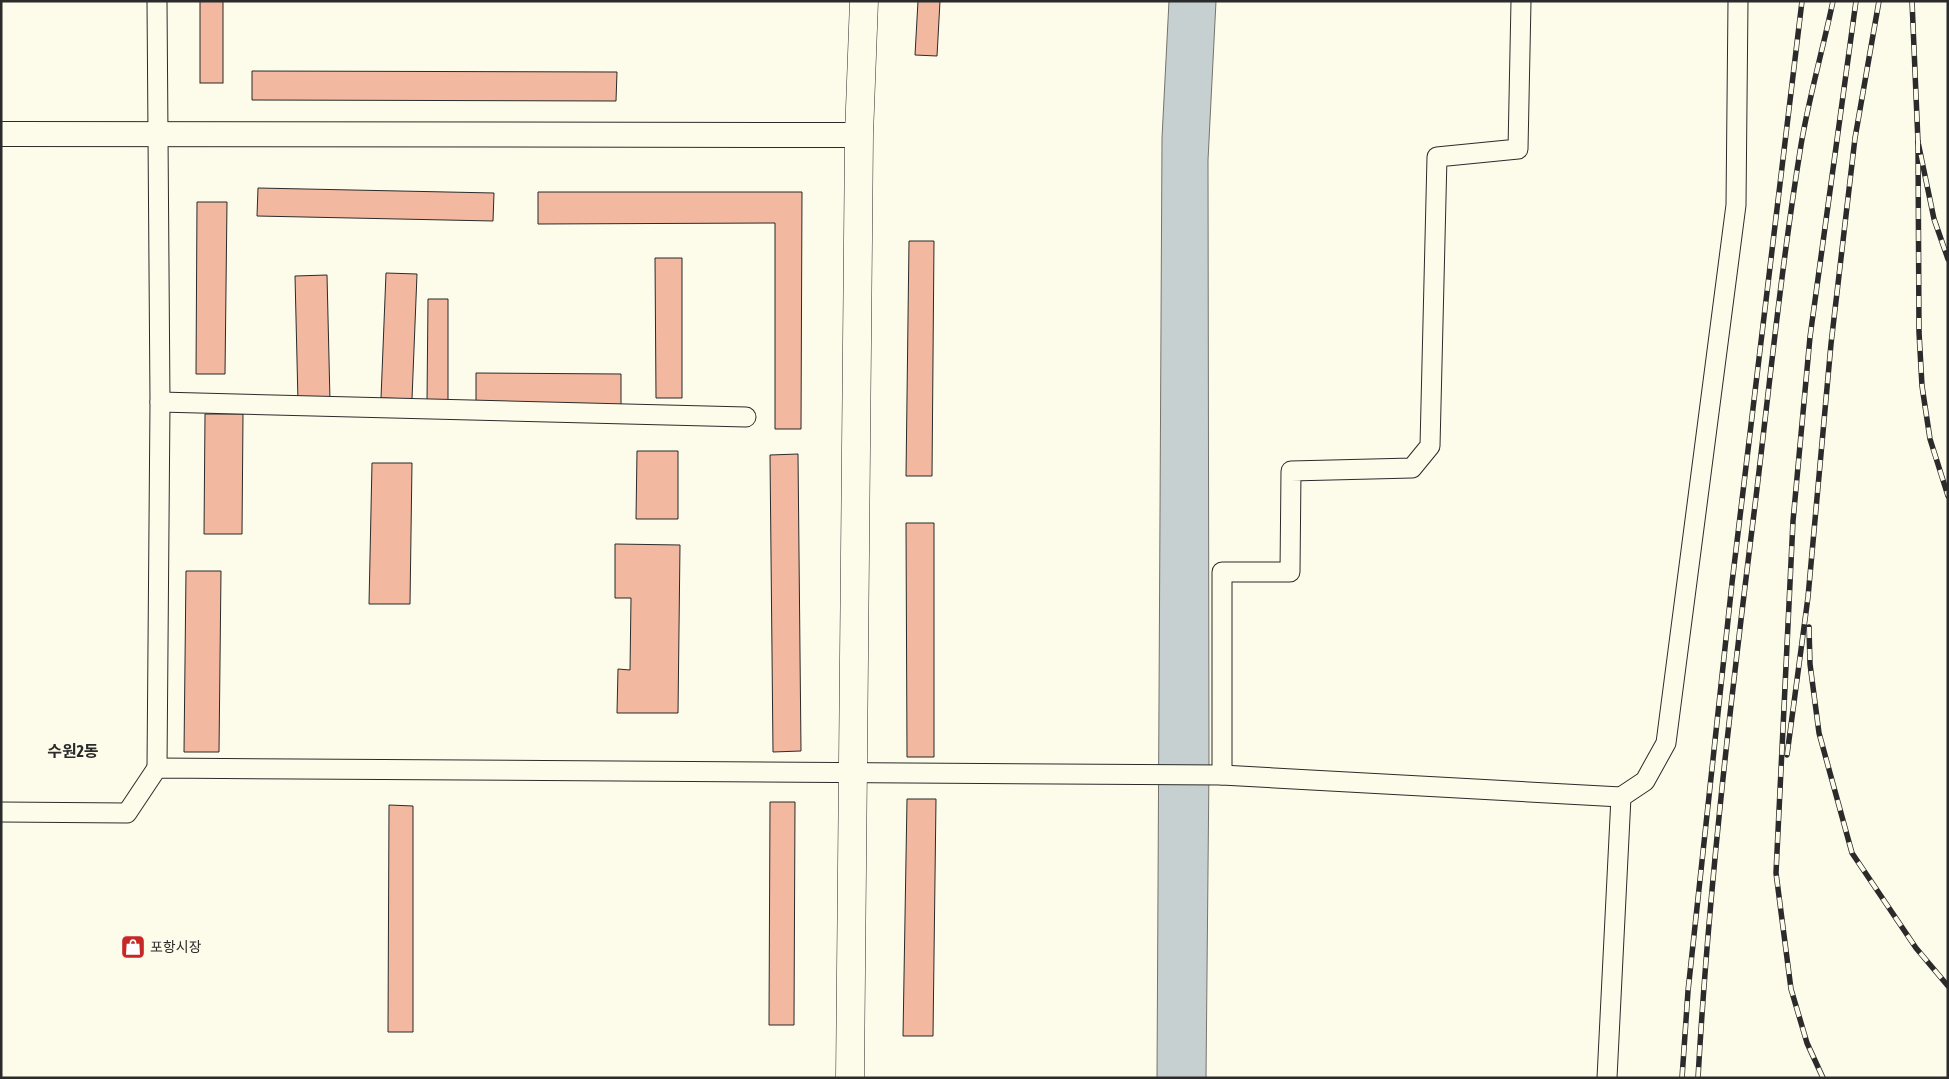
<svg xmlns="http://www.w3.org/2000/svg" width="1949" height="1079" font-family="'Asap Condensed','Noto Sans KR',sans-serif">
<style>
.water{fill:#c7d0d0;stroke:#74746e}
.building{fill:#f2b8a0;stroke:#2b2b2b}
.lines{fill:none;stroke-linecap:round;stroke-linejoin:round}
.minor-casing{stroke:#2b2b2b;stroke-width:21}
.major-casing{stroke:#2b2b2b;stroke-width:26}
.highway-casing{stroke:#2b2b2b;stroke-width:29}
.minor{stroke:#fdfbea;stroke-width:19}
.major{stroke:#fdfbea;stroke-width:24}
.highway{stroke:#fdfbea;stroke-width:28}
.rail-casing{stroke:#2b2b2b;stroke-width:5.5}
.rail{stroke:#fdfbea;stroke-width:4;stroke-dasharray:11;stroke-linecap:butt}
.labels{text-anchor:middle;dominant-baseline:central;stroke-width:4;stroke-linejoin:round;paint-order:stroke}
.poi-label{font-size:14px;fill:#2b2b2b;stroke:#fdfbea;text-anchor:start}
.quarter-label{font-size:16px;font-weight:bold;fill:#2b2b2b;stroke:#fdfbea}
</style>
<rect width="100%" height="100%" fill="#fdfbea"/>
<path class="water" d="M1169 1H1216L1208 160 1209 765 1206 1078H1157L1162 138Z"/>
<g class="building">
<rect x="200" y="1" width="23" height="82"/>
<path d="M918 1H940L937 56 915 55Z"/>
<path d="M252 71 617 72 616 101 252 100Z"/>
<path d="M258 188 494 193 493 221 257 216Z"/>
<path d="M538 192H802L801 429H775V223L538 224Z"/>
<path d="M197 202H227L225 374H196Z"/>
<path d="M909 241H934L932 476H906Z"/>
<path d="M655 258H682V398H656Z"/>
<path d="M386 273 417 274 412 399 381 398Z"/>
<path d="M327 275 330 401 298 402 295 276Z"/>
<path d="M428 299H448V401H427Z"/>
<path d="M476 373 621 374V408L476 407Z"/>
<path d="M205 414H243L242 534H204Z"/>
<path d="M637 451H678V519H636Z"/>
<path d="M798 454 801 751 773 752 770 455Z"/>
<path d="M372 463H412L410 604H369Z"/>
<path d="M906 523H934V757H907Z"/>
<path d="M615 544 680 545 678 713H617L618 669 630 670 631 598H615Z"/>
<path d="M186 571H221L219 752H184Z"/>
<path d="M907 799H936L933 1036H903Z"/>
<path d="M770 802H795L794 1025H769Z"/>
<path d="M389 805 413 806V1032H388Z"/>
</g>
<g class="lines">
<defs>
<g id="minor">
<path d="M157 1 160 402 157 768"/>
<path d="M160 402 746 417"/>
<path d="M1222 775V572H1290L1291 471 1412 468 1430 446 1437 157 1518 149 1521 1"/>
<path d="M1 812 127 813 157 768 1222 775 1621 797"/>
<path d="M1607 1078 1621 797 1645 781 1666 743 1736 205 1738 1"/>
</g>
<path id="major" d="M1 134 859 135"/>
<path id="highway" d="M850 1078 859 135 864 1"/>
</defs>
<use href="#minor" class="minor-casing"/>
<use href="#major" class="major-casing"/>
<use href="#highway" class="highway-casing"/>
<use href="#minor" class="minor"/>
<use href="#major" class="major"/>
<use href="#highway" class="highway"/>
<defs>
<g id="rail">
<path d="M1912 1 1918 142 1934 219 1948 259"/>
<path d="M1918 142 1919 332 1922 386 1930 439 1948 496"/>
<path d="M1809 627 1810 664 1819 733 1852 853 1916 948 1948 986"/>
<path d="M1787 755 1808 597 1831 344 1855 138 1879 1"/>
<path d="M1682 1078 1688 991 1732 583 1802 1"/>
<path d="M1698 1078C1709 883 1732 690 1756 497 1770 380 1782 262 1801 145 1809 97 1823 49 1833 1"/>
<path d="M1823 1078 1807 1043 1791 989 1776 873 1793 521 1810 337 1856 1"/>
</g>
</defs>
<use href="#rail" class="rail-casing"/>
<use href="#rail" class="rail"/>
</g>
<defs>
<symbol id="shop-square" viewBox="-11 -11 22 22"><rect x="-9" y="-9" width="18" height="18" rx="4" fill="#c62828" stroke="#fdfbea"/><path d="M-5-2.5h2.3a2.7 3.5 0 0 1 5.4 0H5L5.5 6h-11ZM-1.5-2.5h3a1.5 2.3 0 0 0-3 0Z" fill="#fff"/></symbol>
</defs>
<g fill-rule="evenodd">
<use href="#shop-square" x="119" y="933" width="28" height="28"/>
</g>
<g class="labels">
<g class="poi-label">
<text x="150" y="947">포항시장</text>
</g>
<g class="quarter-label">
<text x="73" y="751">수원2동</text>
</g>
</g>
<rect width="1949" height="1079" fill="none" stroke="#2b2b2b" stroke-width="5"/>
</svg>
